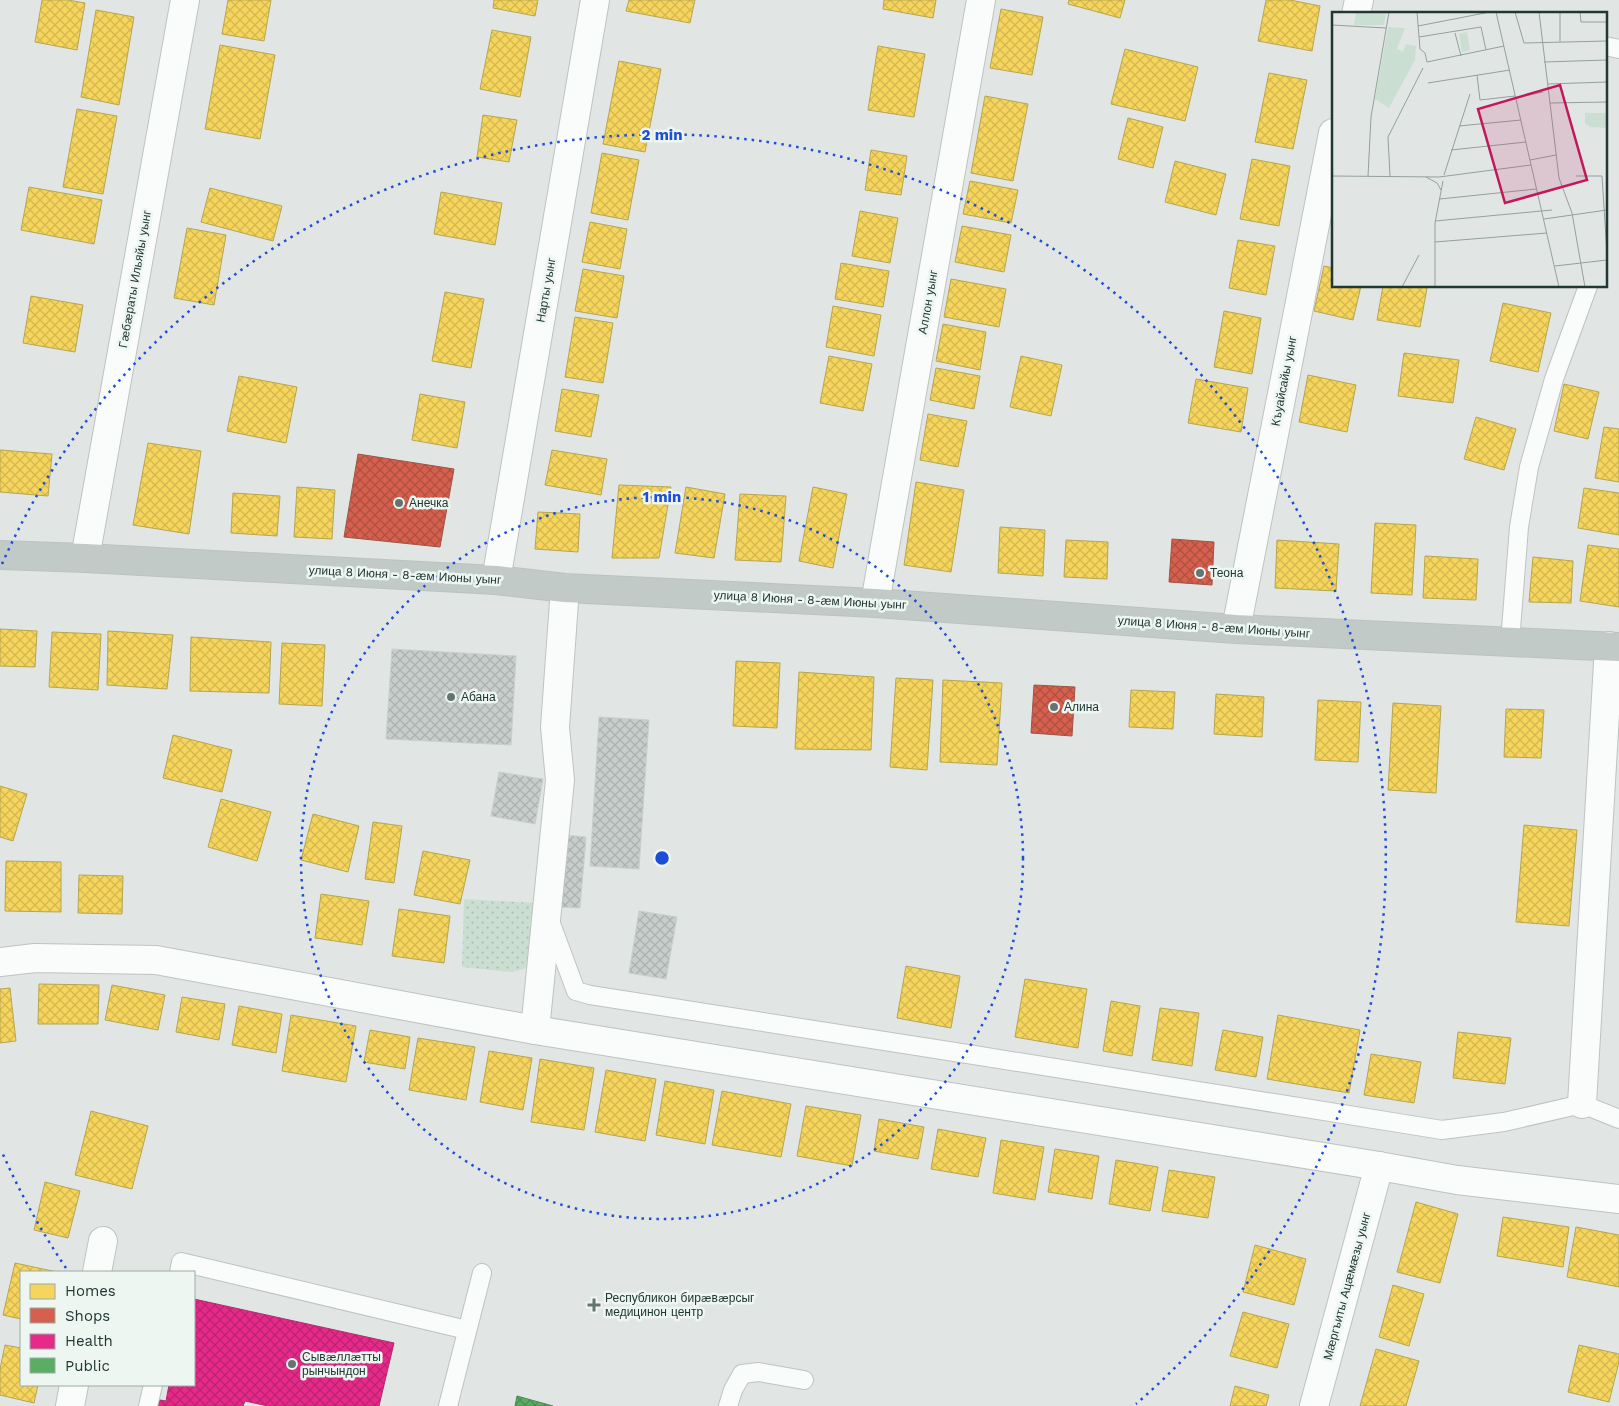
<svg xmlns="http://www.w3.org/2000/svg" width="1619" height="1406" font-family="'Work Sans',sans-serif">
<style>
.grass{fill:url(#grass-dots)}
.homes{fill:url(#homes-cross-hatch);stroke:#b6a650}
.shops{fill:url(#shops-cross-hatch);stroke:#9f5445}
.health{fill:url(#health-cross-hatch);stroke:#ab2d70}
.public{fill:url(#public-cross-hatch);stroke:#498a53}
.building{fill:url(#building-cross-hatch);stroke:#cacfcd}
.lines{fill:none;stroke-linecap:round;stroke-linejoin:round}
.service-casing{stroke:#bec3c1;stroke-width:20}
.minor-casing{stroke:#bec3c1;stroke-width:30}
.tertiary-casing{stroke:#bec3c1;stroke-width:30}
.trunk-casing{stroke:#bbc3c1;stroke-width:30}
.service{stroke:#fafbfb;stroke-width:18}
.minor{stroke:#fafbfb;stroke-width:28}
.tertiary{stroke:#fafbfb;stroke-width:28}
.trunk{stroke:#c2cac8;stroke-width:28}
.ring{fill:none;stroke:#1d4ed8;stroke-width:2.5;stroke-dasharray:2.5 5}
.poi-dot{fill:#647471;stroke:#eef6f2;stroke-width:2}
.labels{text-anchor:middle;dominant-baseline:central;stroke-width:5;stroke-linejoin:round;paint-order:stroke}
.street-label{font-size:12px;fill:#203733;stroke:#eef6f2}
.poi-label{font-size:12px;fill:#203733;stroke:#eef6f2;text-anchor:start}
.inset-road{fill:none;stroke:#94a09d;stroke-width:1}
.view{fill:#c2185b;fill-opacity:0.15;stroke:#c2185b;stroke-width:2.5}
.inset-edge{fill:none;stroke:#203733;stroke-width:2.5}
.centre{fill:#1d4ed8;stroke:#eef6f2;stroke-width:2.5}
.ring-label{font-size:15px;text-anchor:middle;font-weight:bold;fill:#1d4ed8;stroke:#eef6f2;stroke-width:5;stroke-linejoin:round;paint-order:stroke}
</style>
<defs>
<pattern id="grass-dots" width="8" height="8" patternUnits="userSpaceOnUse" patternTransform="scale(1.25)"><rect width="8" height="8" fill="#cadfd2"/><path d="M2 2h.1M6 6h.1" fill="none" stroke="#adc0b5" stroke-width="1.8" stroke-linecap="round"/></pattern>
<pattern id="homes-cross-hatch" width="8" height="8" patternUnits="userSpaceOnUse" patternTransform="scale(1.25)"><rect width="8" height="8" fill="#f6d55c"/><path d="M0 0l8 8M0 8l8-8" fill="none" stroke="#d3b750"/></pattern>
<pattern id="shops-cross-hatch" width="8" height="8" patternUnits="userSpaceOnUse" patternTransform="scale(1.25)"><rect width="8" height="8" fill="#d6604d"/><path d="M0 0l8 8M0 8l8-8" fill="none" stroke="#ad5041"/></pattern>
<pattern id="health-cross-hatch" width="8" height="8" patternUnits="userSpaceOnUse" patternTransform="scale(1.25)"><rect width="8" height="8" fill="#e7298a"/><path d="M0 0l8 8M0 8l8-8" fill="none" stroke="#bb2471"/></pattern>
<pattern id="public-cross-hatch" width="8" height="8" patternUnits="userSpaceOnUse" patternTransform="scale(1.25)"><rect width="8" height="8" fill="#5aae61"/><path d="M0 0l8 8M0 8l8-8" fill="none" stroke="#4a8e51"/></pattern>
<pattern id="building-cross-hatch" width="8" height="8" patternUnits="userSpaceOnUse" patternTransform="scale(1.25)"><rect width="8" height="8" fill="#c7cdcb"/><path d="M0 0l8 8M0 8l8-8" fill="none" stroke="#abb1af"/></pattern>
</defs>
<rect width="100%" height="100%" fill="#e1e6e4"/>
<path class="grass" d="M464 899 536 903 533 959 525 969 511 972 462 967Z"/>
<g class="homes">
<path d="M42 0H68L85 3 77 50 35 42Z"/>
<path d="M228 0H271L264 41 222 34Z"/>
<path d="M494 0H538L535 16 493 8Z"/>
<path d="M629 0H695L690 23 626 11Z"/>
<path d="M884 0H936L933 18 883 9Z"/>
<path d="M1069 0H1125L1120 18 1068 4Z"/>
<path d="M1266 0H1290L1320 6 1312 51 1258 41Z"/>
<path d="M1001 9 1043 17 1032 75 990 68Z"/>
<path d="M96 10 134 17 119 105 81 97Z"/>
<path d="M492 30 531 37 520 97 480 89Z"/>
<path d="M220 45 275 55 260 139 205 129Z"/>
<path d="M878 46 925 54 914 117 868 110Z"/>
<path d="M1125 49 1198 67 1185 121 1111 104Z"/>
<path d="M619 61 661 69 645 152 603 144Z"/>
<path d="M1269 73 1307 80 1293 149 1255 142Z"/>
<path d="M985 96 1028 104 1013 181 971 173Z"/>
<path d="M77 109 117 116 103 194 63 187Z"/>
<path d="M483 115 517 120 509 162 477 157Z"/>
<path d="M1128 118 1163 127 1153 168 1118 159Z"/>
<path d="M871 150 907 156 901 195 865 190Z"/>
<path d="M602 153 639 160 628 220 591 213Z"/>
<path d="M1252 159 1290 166 1279 226 1240 219Z"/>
<path d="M1175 161 1226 174 1216 215 1165 202Z"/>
<path d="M970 181 1018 190 1011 223 963 214Z"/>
<path d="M29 187 102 200 94 244 21 230Z"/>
<path d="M210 188 282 206 273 241 201 222Z"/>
<path d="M441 192 502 203 495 245 434 234Z"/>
<path d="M860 211 898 218 890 263 852 256Z"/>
<path d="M590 222 627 229 620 269 582 262Z"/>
<path d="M962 226 1011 235 1004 272 955 262Z"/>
<path d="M187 228 226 235 214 305 174 298Z"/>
<path d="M1238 240 1275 246 1266 295 1229 288Z"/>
<path d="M841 263 889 271 883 307 835 299Z"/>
<path d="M1324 266 1333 268V286H1361L1353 320 1314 311Z"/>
<path d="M583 269 624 276 617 318 575 311Z"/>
<path d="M951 279 1006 289 999 327 944 317Z"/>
<path d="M1383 286H1415L1427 288 1420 327 1377 320Z"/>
<path d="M445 292 484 299 471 368 432 361Z"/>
<path d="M31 296 83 305 75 352 23 343Z"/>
<path d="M1503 303 1551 313 1538 372 1490 361Z"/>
<path d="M833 306 881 315 874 356 826 347Z"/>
<path d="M1224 311 1261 318 1252 374 1214 367Z"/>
<path d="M575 317 613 323 603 383 565 377Z"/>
<path d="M943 324 986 332 980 370 936 361Z"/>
<path d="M1404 353 1459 360 1453 403 1398 396Z"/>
<path d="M829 356 872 364 863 411 820 403Z"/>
<path d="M1021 356 1062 365 1051 416 1010 407Z"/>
<path d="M936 368 980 376 974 409 930 400Z"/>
<path d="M1308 375 1356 385 1347 432 1299 422Z"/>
<path d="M239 376 297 387 286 443 227 431Z"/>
<path d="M1196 379 1248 388 1241 432 1188 423Z"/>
<path d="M1564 384 1599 392 1588 439 1554 431Z"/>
<path d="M562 389 599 395 591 437 555 431Z"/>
<path d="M420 394 465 402 457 448 412 440Z"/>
<path d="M928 414 967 421 958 467 920 460Z"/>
<path d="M1476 417 1516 429 1504 470 1464 459Z"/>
<path d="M1604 427 1619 429V482L1595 478Z"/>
<path d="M148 443 201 451 189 534 133 525Z"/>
<path d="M0 450 52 454 48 496 0 492Z"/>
<path d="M552 450 607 459 601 495 545 485Z"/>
<path d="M916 482 964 490 951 572 904 565Z"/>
<path d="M619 485 671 487 659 558H612Z"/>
<path d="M297 487 335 490 332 539 294 537Z"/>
<path d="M686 487 725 494 714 558 675 553Z"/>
<path d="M813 487 847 494 833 568 799 561Z"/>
<path d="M1584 488 1619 493V535L1578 528Z"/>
<path d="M233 493 280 496 277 536 231 533Z"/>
<path d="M740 494 786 496 781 562 735 560Z"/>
<path d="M538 512 580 514 578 552 535 549Z"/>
<path d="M1375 523 1416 525 1412 595 1371 593Z"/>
<path d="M1000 527 1045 530 1043 576 998 573Z"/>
<path d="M1066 540 1108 542 1107 579 1064 577Z"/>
<path d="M1277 540 1339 544 1336 591 1275 588Z"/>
<path d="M1588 545 1619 549V607L1580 601Z"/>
<path d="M1425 556 1478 559 1476 600 1423 598Z"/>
<path d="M1533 557 1573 561 1571 603 1529 602Z"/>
<path d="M0 629 37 631 35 667 0 666Z"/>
<path d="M108 631 173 635 167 689 107 685Z"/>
<path d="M52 632 101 634 98 690 49 687Z"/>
<path d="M191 637 271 642 269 693 190 691Z"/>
<path d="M282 643 325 645 322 706 279 704Z"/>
<path d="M736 661 780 663 777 728 733 726Z"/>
<path d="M799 672 874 677 871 750 795 749Z"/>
<path d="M896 678 933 680 927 770 890 767Z"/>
<path d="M943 680 1002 683 997 765 940 762Z"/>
<path d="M1131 690 1175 692 1173 729 1129 727Z"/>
<path d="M1216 694 1264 697 1262 737 1214 734Z"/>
<path d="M1318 700 1361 702 1358 762 1315 760Z"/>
<path d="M1393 703 1441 706 1436 793 1388 790Z"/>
<path d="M1506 709 1544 710 1541 758 1504 757Z"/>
<path d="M173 735 232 750 222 792 163 778Z"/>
<path d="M0 786 27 794 13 841 0 837Z"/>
<path d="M221 799 271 812 257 861 208 847Z"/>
<path d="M313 814 359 826 348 872 301 860Z"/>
<path d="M373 822 402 826 394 883 365 879Z"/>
<path d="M1524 825 1577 830 1569 926 1516 922Z"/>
<path d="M423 851 470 860 460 904 414 895Z"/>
<path d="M6 861 61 862V912L5 911Z"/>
<path d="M79 875 123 876 122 914 78 913Z"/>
<path d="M321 894 369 901 362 945 315 938Z"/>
<path d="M399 909 450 916 444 963 392 956Z"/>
<path d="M906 966 960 976 951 1028 897 1018Z"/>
<path d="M1025 979 1087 989 1078 1048 1015 1037Z"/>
<path d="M39 984 99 985 98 1024H38Z"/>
<path d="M112 985 165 995 158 1030 105 1020Z"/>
<path d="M10 988 16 1041 0 1043V989Z"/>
<path d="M182 997 225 1004 219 1040 176 1032Z"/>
<path d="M1111 1001 1140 1006 1132 1056 1103 1051Z"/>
<path d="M239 1006 282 1014 276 1053 232 1045Z"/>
<path d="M1160 1008 1199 1013 1192 1066 1152 1060Z"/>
<path d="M291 1015 356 1026 346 1082 282 1071Z"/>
<path d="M1278 1015 1360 1030 1349 1093 1267 1079Z"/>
<path d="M370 1030 410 1037 405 1069 364 1062Z"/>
<path d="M1223 1030 1263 1037 1256 1077 1215 1070Z"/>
<path d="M1458 1032 1511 1038 1505 1084 1453 1078Z"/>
<path d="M418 1038 475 1047 466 1100 409 1090Z"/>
<path d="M489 1051 532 1058 523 1110 480 1102Z"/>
<path d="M1371 1054 1421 1062 1414 1103 1364 1095Z"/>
<path d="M540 1059 594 1068 584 1130 531 1122Z"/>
<path d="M606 1070 656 1079 645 1141 595 1132Z"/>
<path d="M665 1081 714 1090 705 1144 656 1135Z"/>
<path d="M722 1091 791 1104 781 1157 712 1145Z"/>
<path d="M806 1106 861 1115 852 1166 797 1156Z"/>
<path d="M91 1111 148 1126 132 1189 75 1175Z"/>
<path d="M879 1119 924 1127 918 1159 874 1151Z"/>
<path d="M938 1129 986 1138 978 1177 931 1169Z"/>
<path d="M1001 1140 1044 1147 1035 1200 993 1193Z"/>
<path d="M1055 1149 1099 1156 1092 1199 1048 1192Z"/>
<path d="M1116 1160 1158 1167 1150 1211 1109 1204Z"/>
<path d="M1169 1170 1215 1177 1208 1218 1162 1211Z"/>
<path d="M45 1182 80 1191 68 1238 34 1230Z"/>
<path d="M1416 1202 1458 1214 1440 1283 1397 1272Z"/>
<path d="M1503 1217 1569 1227 1563 1267 1497 1256Z"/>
<path d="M1576 1227 1619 1235V1287L1567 1277Z"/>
<path d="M1255 1245 1306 1259 1294 1305 1243 1292Z"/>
<path d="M15 1263 57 1272H21V1319L3 1315Z"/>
<path d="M1393 1285 1424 1294 1409 1346 1379 1337Z"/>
<path d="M1243 1312 1289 1324 1277 1368 1230 1356Z"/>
<path d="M5 1345 21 1348V1385H38L34 1403 0 1395V1369Z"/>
<path d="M1579 1345 1619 1354V1362L1609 1402 1568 1392Z"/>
<path d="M1376 1349 1419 1361 1406 1406H1360Z"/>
<path d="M1235 1386 1269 1395 1266 1406H1230Z"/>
</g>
<g class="shops">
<path d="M358 454 454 469 440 547 344 537Z"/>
<path d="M1172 539 1214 542 1212 585 1169 582Z"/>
<path d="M1034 685 1075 687 1072 736 1031 733Z"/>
</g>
<path class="health" d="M194 1299 394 1343 379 1406H268L245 1401 243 1406H158L160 1400 166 1401 169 1385H194Z"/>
<path class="public" d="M517 1396 553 1406H515Z"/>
<g class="building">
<path d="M392 649 516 656 511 745 386 739Z"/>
<path d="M599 717 649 720 639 869 590 866Z"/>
<path d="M499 772 543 779 535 824 491 816Z"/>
<path d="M565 835 586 837 580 908 561 907Z"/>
<path d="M639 911 677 917 666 979 629 973Z"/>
</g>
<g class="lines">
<defs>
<g id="service">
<path d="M1605 46 1619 49"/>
<path d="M1510 642 1519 527 1529 467 1554 379 1588 286"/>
<path d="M550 921 576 991 590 995 974 1055 1442 1130 1504 1122 1582 1104 1619 1119"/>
<path d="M179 1272 181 1262 467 1330"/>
<path d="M148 1406 153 1385"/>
<path d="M448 1406 482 1273"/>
<path d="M728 1406 733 1390 742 1374 759 1372 804 1380"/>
</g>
<g id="minor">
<path d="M1356 14 1359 0"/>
<path d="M85 558 185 0"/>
<path d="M496 580 595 0"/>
<path d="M875 603 981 0"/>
<path d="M1236 629 1333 133"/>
<path d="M535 1030 560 780 555 727 565 588"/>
<path d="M1582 1104 1609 646"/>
<path d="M97 1272 103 1241"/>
<path d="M70 1406 74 1385"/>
<path d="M1314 1406 1379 1166"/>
</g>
<path id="tertiary" d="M0 962 35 958 156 960 535 1030 1379 1166 1457 1180 1619 1199"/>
<path id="trunk" d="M0 555 85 558 496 580 565 588 875 603 1236 629 1619 647"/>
</defs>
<use href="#service" class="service-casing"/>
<use href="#minor" class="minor-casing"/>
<use href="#tertiary" class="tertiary-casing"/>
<use href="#trunk" class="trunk-casing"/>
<use href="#service" class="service"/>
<use href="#minor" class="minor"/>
<use href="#tertiary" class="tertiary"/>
<use href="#trunk" class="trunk"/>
</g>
<g class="ring">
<circle cx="662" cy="858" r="361"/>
<path d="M66 1268A723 723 0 0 1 2 1152M2 564A723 723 0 1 1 1136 1404"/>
</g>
<g class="poi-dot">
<circle cx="399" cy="503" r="5"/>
<circle cx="1200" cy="573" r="5"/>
<circle cx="451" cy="697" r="5"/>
<circle cx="1054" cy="707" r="5"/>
<path d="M591.5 1297.5h5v5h5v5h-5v5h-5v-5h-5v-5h5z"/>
<circle cx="292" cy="1364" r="5"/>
</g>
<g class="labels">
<g class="street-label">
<text transform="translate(135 279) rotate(-80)">Гæбæраты Ильяйы уынг</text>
<text transform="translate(546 290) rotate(-80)">Нарты уынг</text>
<text transform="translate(928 302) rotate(-80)">Аллон уынг</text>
<text transform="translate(1284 381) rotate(-79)">Къуайсайы уынг</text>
<text transform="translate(405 575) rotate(3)">улица 8 Июня - 8-ӕм Июны уынг</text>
<text transform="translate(810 600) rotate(3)">улица 8 Июня - 8-ӕм Июны уынг</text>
<text transform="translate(1214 627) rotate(4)">улица 8 Июня - 8-ӕм Июны уынг</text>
<text transform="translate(1347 1286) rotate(-75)">Мӕргъиты Ацӕмӕзы уынг</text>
</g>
<g class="poi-label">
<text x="409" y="503">Анечка</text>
<text x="1210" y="573">Теона</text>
<text x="461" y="697">Абана</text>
<text x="1064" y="707">Алина</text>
<text x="605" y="1298">Республикон бирæвæрсыг<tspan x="605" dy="14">медицинон центр</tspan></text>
<text x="302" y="1357">Сывæллæтты<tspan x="302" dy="14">рынчындон</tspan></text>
</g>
</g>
<g transform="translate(1332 12)">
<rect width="275" height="275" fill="#e1e6e4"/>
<path d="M24 0H54L52 13H22ZM56 15 73 16 65 37 71 40 74 32 84 34 83 48 57 96 43 87ZM253 101H275V116L258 115 253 111Z" fill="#cadfd2"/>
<path d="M135 20 138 38 130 40 127 22Z" fill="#cadfd2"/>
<path class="inset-road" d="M85 0 88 37 93 41 95 50 172 34M164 0 227 275M183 0 192 31 275 29M207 0 227 166 240 201 253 275M228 0V30M248 0 249 10H275M0 13 54 16M86 14 158 0M123 21 129 44M87 25 149 15 154 38M212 50 275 48M145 63 148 88 183 84M96 71 178 58M216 72 275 70M184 86 211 80M218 91 275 90M127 114 189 108M119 138 194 130M198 148 224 143M112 163 138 82M0 164 107 165 199 153M36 164 39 105 57 0M58 164 56 125 91 56M244 164H270L275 242M94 165 105 171 109 178M108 187 204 177M212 207 275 198M103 209 220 198M103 230 215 221M223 254 275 248M70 275 87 243M103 275V211L111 169"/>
<path class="view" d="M228 73 255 168 173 191 146 97Z"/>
<rect width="275" height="275" class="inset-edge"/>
</g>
<circle cx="662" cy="858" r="8" class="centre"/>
<g class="ring-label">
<text x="662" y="140">2 min</text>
<text x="662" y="502">1 min</text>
</g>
<rect x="20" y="1271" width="175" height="115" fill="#eef6f2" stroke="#9caaa6"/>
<rect x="30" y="1284" width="25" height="15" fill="#f6d55c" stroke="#9caaa6"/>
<text x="65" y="1296" font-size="15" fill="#203733">Homes</text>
<rect x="30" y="1308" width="25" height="15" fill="#d6604d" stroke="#9caaa6"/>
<text x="65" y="1321" font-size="15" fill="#203733">Shops</text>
<rect x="30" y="1334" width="25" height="15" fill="#e7298a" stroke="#9caaa6"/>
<text x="65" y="1346" font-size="15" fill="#203733">Health</text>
<rect x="30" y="1358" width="25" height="15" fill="#5aae61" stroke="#9caaa6"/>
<text x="65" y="1371" font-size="15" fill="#203733">Public</text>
</svg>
